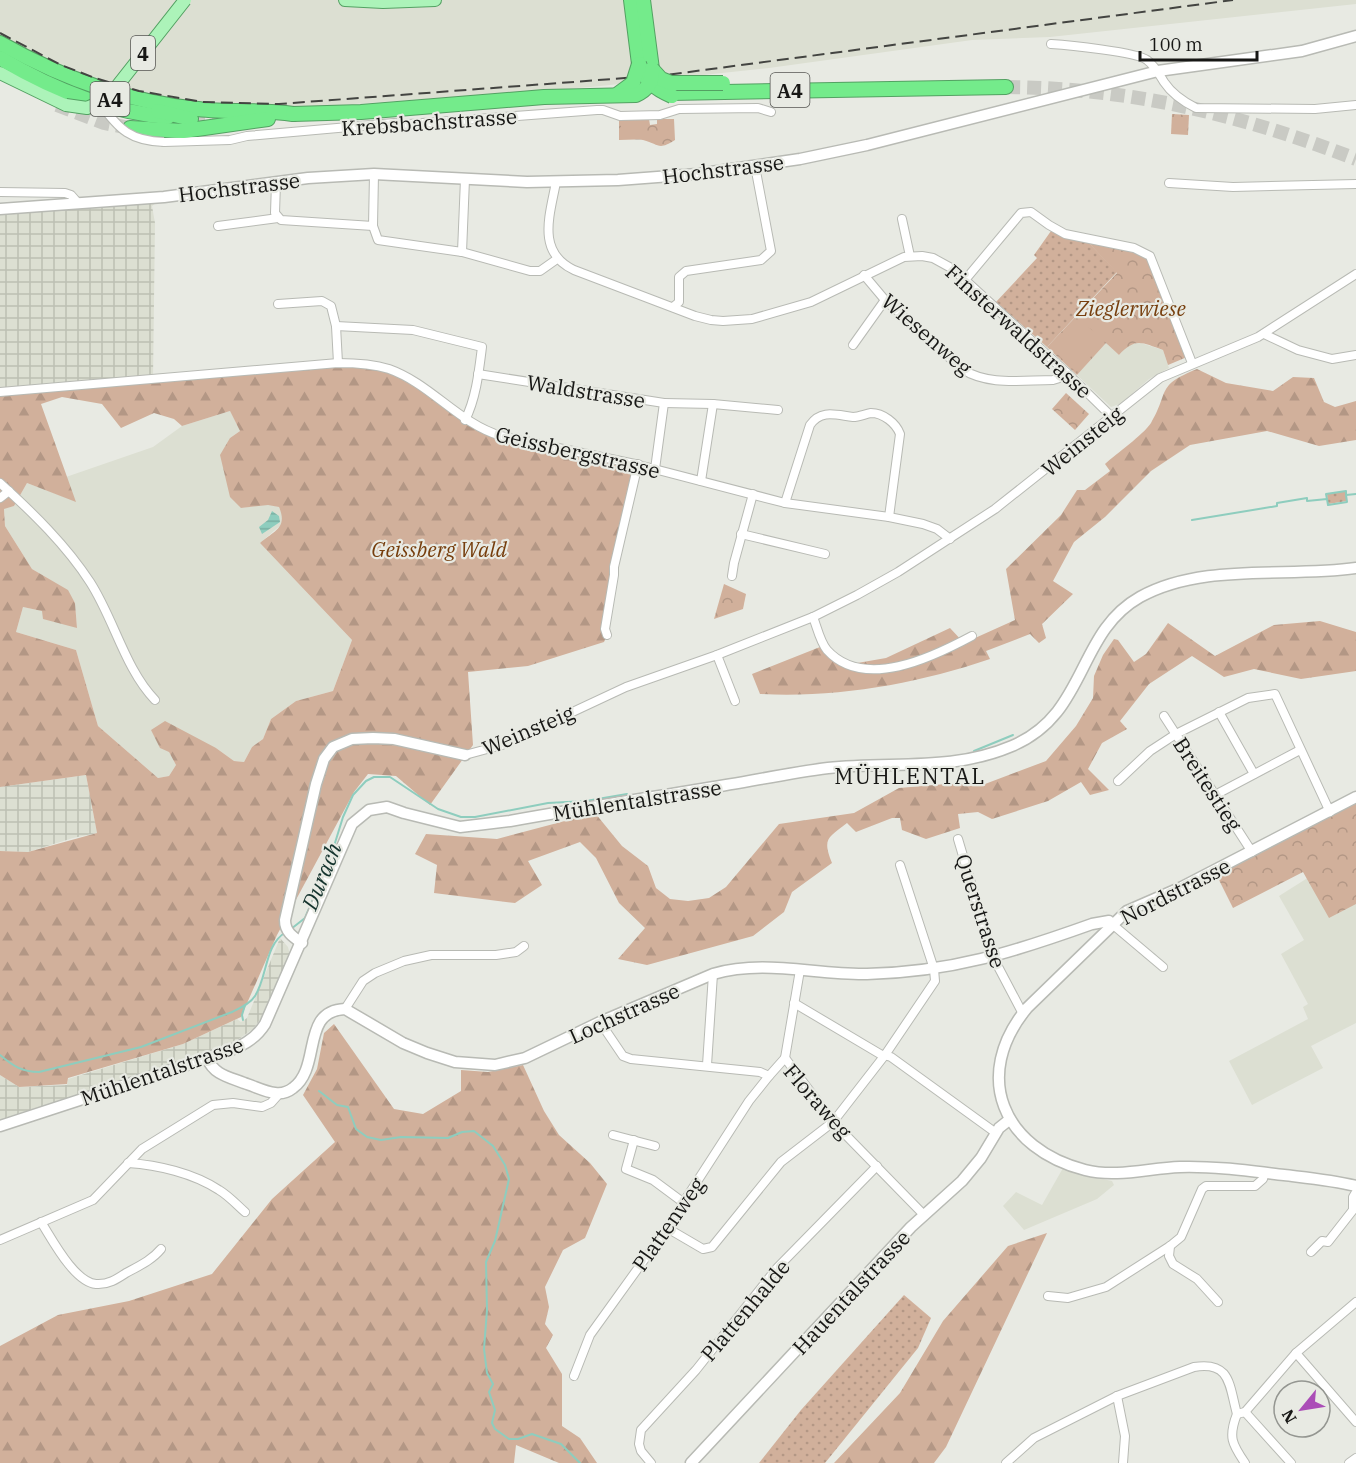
<svg xmlns="http://www.w3.org/2000/svg" width="1356" height="1463" font-family="'IBM Plex Serif',serif">
<style>
.built{fill:#dcdfd2}
.industrial{fill:url(#industrial-grid)}
.grass{fill:url(#grass-dots)}
.forest{fill:url(#forest-firs);fill-rule:evenodd}
.park{fill:url(#park-crowns)}
.pitch{fill:#d1b09b}
.water{fill:url(#water-rules)}
.lines{fill:none;stroke-linecap:round;stroke-linejoin:round}
.stream{stroke:#8ecdbe;stroke-width:2}
.highway-tunnel{stroke:#c9cac4;stroke-width:14;stroke-dasharray:14 7;stroke-linecap:butt}
.street-casing{stroke:#b8bab4;stroke-width:10}
.secondary-casing{stroke:#b8bab4;stroke-width:13}
.primary-casing{stroke:#53a162;stroke-width:14}
.highway-casing{stroke:#53a162;stroke-width:16}
.street{stroke:#fff;stroke-width:8}
.secondary{stroke:#fff;stroke-width:10}
.primary{stroke:#acf3b9;stroke-width:12}
.highway{stroke:#74eb8b;stroke-width:14}
.rail{stroke:#434441;stroke-width:2;stroke-dasharray:12 6;stroke-linecap:butt}
.street-bridge-casing{stroke:#b8bab4;stroke-width:10;stroke-linecap:butt}
.primary-bridge-casing{stroke:#53a162;stroke-width:14;stroke-linecap:butt}
.highway-bridge-casing{stroke:#53a162;stroke-width:16;stroke-linecap:butt}
.street-bridge{stroke:#fff;stroke-width:8}
.primary-bridge{stroke:#acf3b9;stroke-width:12}
.highway-bridge{stroke:#74eb8b;stroke-width:14}
.labels{text-anchor:middle;dominant-baseline:central;stroke-width:4.5;stroke-linejoin:round;paint-order:stroke}
.shield{fill:#e8eae3;stroke:#565653;stroke-width:1.5}
.shield-label{font-size:20px;font-weight:bold;fill:#171715}
.street-label{font-size:21px;fill:#171715;stroke:#e8eae3}
.park-label{font-size:21px;font-style:italic;fill:#763e0d;stroke:#e8eae3}
.neighbourhood-label{font-size:22px;letter-spacing:1.5px;fill:#171715;stroke:#e8eae3}
.water-label{font-size:22px;font-style:italic;fill:#14332d;stroke:#e8eae3}
</style>
<defs>
<pattern id="industrial-grid" width="8" height="8" patternUnits="userSpaceOnUse" patternTransform="scale(1.5)"><rect width="8" height="8" fill="#dcdfd2"/><path d="M0 4h8M4 0v8" fill="none" stroke="#bcbfb3"/></pattern>
<pattern id="grass-dots" width="8" height="8" patternUnits="userSpaceOnUse" patternTransform="scale(1.5)"><rect width="8" height="8" fill="#d1b09b"/><path d="M2 2h.1M6 6h.1" fill="none" stroke="#b39785" stroke-width="1.8" stroke-linecap="round"/></pattern>
<pattern id="forest-firs" width="22" height="20" patternUnits="userSpaceOnUse" patternTransform="scale(1.5)"><rect width="22" height="20" fill="#d1b09b"/><path d="M5 1l3.5 6h-7zM16 11l3.5 6h-7z" fill="#b39785"/></pattern>
<pattern id="park-crowns" width="20" height="18" patternUnits="userSpaceOnUse" patternTransform="scale(1.5)"><rect width="20" height="18" fill="#d1b09b"/><path d="M2 6a3 3 0 1 1 6 0M12 15a3 3 0 1 1 6 0" fill="none" stroke="#b39785"/></pattern>
<pattern id="water-rules" width="6" height="5" patternUnits="userSpaceOnUse" patternTransform="scale(1.5)"><rect width="6" height="5" fill="#8ecdbe"/><path d="M0 2.5h6" fill="none" stroke="#7aafa2"/></pattern>
</defs>
<rect width="100%" height="100%" fill="#e8eae3"/>
<g class="built">
<path d="M0 0H1356V4L1050 37 972 40 769 68 591 87 313 107 236 109 204 107 92 82 0 38Z"/>
<path d="M1106 343 1119 355 1129 344 1141 343 1163 350 1169 368 1149 379 1120 404 1111 407 1077 375Z"/>
<path d="M230 411 240 431 230 438 241 508 268 504 279 507 284 517 282 524 260 543 352 640 333 691 296 701 271 719 263 739 252 747 244 762 234 761 216 748 169 752 176 765 169 776 158 778 98 726 76 650 16 632 23 607 43 611 77 628 75 603 67 590 32 569 5 526 4 508 14 506 27 483 75 501 66 477 153 447 182 426Z"/>
<path d="M1317 872 1356 885V1023L1311 1046 1323 1068 1252 1105 1229 1061 1308 1019 1303 1007 1308 1004 1281 954 1304 940 1279 896Z"/>
<path d="M1063 1168 1074 1173 1112 1181 1114 1185 1097 1199 1024 1230 1003 1206 1016 1192 1042 1205Z"/>
</g>
<g class="industrial">
<path d="M164 197 152 206 155 223 153 379 0 392V209Z"/>
<path d="M86 775 97 833 73 838 28 852 0 851V787Z"/>
<path d="M280 938 288 947 290 955 265 1013 253 1029 236 1041 222 1048 0 1122V1075L19 1087 67 1085 68 1079 183 1044 237 1019 241 1022 247 1018Z"/>
</g>
<g class="grass">
<path d="M1051 231 1087 241 1117 272 1047 347 996 302 1037 258 1034 255Z"/>
<path d="M1345 491 1347 501 1328 504 1327 494Z"/>
<path d="M904 1295 931 1318 918 1348 825 1463H759L801 1410Z"/>
</g>
<g class="forest">
<path d="M338 363 388 369 480 429 638 464 614 567 607 635 604 642 528 666 468 672 473 745 430 805 396 776 368 774 354 792 277 935 241 1017 183 1044 68 1078 67 1084 19 1087 0 1075V851L28 852 97 833 86 775 0 787V392ZM62 397 102 404 121 428 154 413 174 419 182 426 230 411 240 431 230 438 220 455 230 497 241 508 268 505 279 507C288 528 274 531 260 543L352 640 333 691 296 701 271 719 263 739 252 747 244 762 234 761 216 748 165 721 151 730 160 748 169 752 176 765 169 776 158 778 98 726 76 650 16 632 23 607 42 611 43 619 77 628 75 603 68 590 32 569 5 526 4 509 14 506 27 483 76 502 41 404Z"/>
<path d="M1197 369 1226 383 1273 391 1293 377 1314 378 1324 402 1335 407 1356 401V440L1319 446 1267 431 1190 445 1151 471 1105 517 1074 542 1053 581 1073 594 1042 624 1046 638 1039 643 1030 634 986 651 990 659C916 684 838 698 760 694L752 674 820 647 840 666 886 658 950 628 964 643 1015 620 1006 569 1061 515 1077 490H1085L1110 471 1105 464C1116 454 1143 435 1151 423 1170 391 1155 386 1197 369Z"/>
<path d="M1320 621 1356 632V671L1301 679 1254 669 1224 677 1192 656 1149 684 1120 721 1127 729 1102 743 1088 769 1109 790 1090 795 1081 782 1048 801 992 819 978 812 958 814 960 828 926 839 902 830 900 818H892L856 832 847 823C828 838 822 838 832 863L792 892 784 912 753 936 647 965 618 959 645 928 619 903 596 858 580 842 528 861 542 885 515 903 434 893 437 865 415 854 426 834 497 839 595 813 622 846 648 866 656 888 670 899 688 901 709 898 726 887 779 824 854 813 899 788 946 784H985L1046 761 1076 726 1093 698 1094 676 1103 655 1114 639 1118 640 1134 662 1146 654 1168 623 1215 656 1274 625Z"/>
<path d="M334 1024 394 1109 423 1114 461 1091V1070L488 1072 523 1065 544 1111 559 1135 590 1163 607 1184 585 1238 563 1250 545 1287 549 1307 545 1324 553 1335 546 1348 562 1374V1426L580 1438 597 1463H559L516 1445 514 1463H0V1346L58 1315 129 1301 212 1274 272 1199 335 1142 303 1095 317 1069 324 1033Z"/>
<path d="M1047 1233 946 1447 934 1463H834L900 1393 943 1321 1008 1246Z"/>
</g>
<g class="park">
<path d="M1172 114 1189 115 1188 135 1171 134Z"/>
<path d="M649 119 650 125 657 124V119H674L675 140C658 151 659 144 643 140 636 139 627 140 619 140V120Z"/>
<path d="M1087 241 1136 250 1149 260 1187 357 1168 365 1163 350C1142 343 1136 337 1119 355L1106 343 1077 375 1047 347 1117 273Z"/>
<path d="M1066 393 1089 414 1075 430 1052 409Z"/>
<path d="M724 584 746 594 743 609 714 619Z"/>
<path d="M1356 803V904L1329 918 1303 872 1233 908 1216 874Z"/>
</g>
<g class="pitch">
<rect x="621" y="120" width="22" height="19"/>
<path d="M1082 321 1105 342 1076 372 1054 351Z"/>
</g>
<path class="water" d="M272 511 279 516 280 522 262 534 259 527 268 520Z"/>
<g class="lines">
<g class="stream">
<path d="M1327 499 1326 494 1346 491V495"/>
<path d="M1192 520 1277 506V503L1307 498V501L1327 499 1328 505 1347 502 1346 495 1356 494"/>
<path d="M974 751 1013 735"/>
<path d="M291 929 305 918 330 859 343 817 353 795 366 781 374 777H390L438 809 461 817H475L548 803 586 801 627 794"/>
<path d="M243 1020 242 1015 245 1005"/>
<path d="M0 1055C13 1066 22 1072 39 1072L141 1047 232 1012C240 1008 250 1004 255 996 268 976 264 945 286 932"/>
<path d="M319 1091 337 1105 348 1107 356 1129 367 1137 381 1140 401 1137 448 1138 462 1132 474 1131 493 1146 505 1165 509 1179 495 1241 486 1262 487 1310 484 1349 487 1373 493 1384 489 1392 495 1410 492 1423 495 1429 509 1439H518L532 1434 561 1444 580 1463"/>
</g>
<g class="highway-tunnel">
<path d="M1006 87C1131 88 1239 114 1356 159"/>
<path d="M57 105 104 123 130 128"/>
<path d="M191 119 229 121"/>
</g>
<defs>
<g id="street">
<path d="M1051 44C1067 45 1137 52 1147 60 1155 66 1159 74 1164 82 1172 94 1184 102 1196 108L1315 109 1356 105"/>
<path d="M164 142 230 140 247 136 394 123 409 124 597 110H603L620 116 660 115 679 109 758 108 771 112"/>
<path d="M556 182C550 215 536 252 574 270L695 316 711 320 723 321 752 319 811 302 904 257 922 256 933 258 953 269 1067 373 1112 417"/>
<path d="M276 183 275 213 281 220 373 226 374 174"/>
<path d="M1169 183 1233 187 1356 184"/>
<path d="M0 192 65 193 71 195 78 203"/>
<path d="M902 219 910 256"/>
<path d="M218 226 278 218"/>
<path d="M373 226 378 240 462 252 530 271H540L557 259"/>
<path d="M462 252 465 179"/>
<path d="M864 275 885 300 962 369C988 386 1022 380 1053 380L1063 377 1067 373"/>
<path d="M965 280 1021 213 1031 212 1049 225 1065 234 1134 248 1150 256 1192 363"/>
<path d="M278 304 322 301 331 306 336 326 338 363"/>
<path d="M673 307 679 302V277L686 271 761 260 771 251 755 166"/>
<path d="M336 326 413 330 482 347C479 371 476 399 465 420"/>
<path d="M1264 334 1298 350 1332 359 1356 355"/>
<path d="M853 345 885 300"/>
<path d="M478 374 664 403 655 469"/>
<path d="M0 392 338 363C355 363 373 364 389 369 431 384 458 423 501 436L635 464 785 503 889 517 923 524 937 529 950 539"/>
<path d="M664 403 713 404 778 410"/>
<path d="M701 481 713 404"/>
<path d="M0 483C33 513 66 545 90 582 114 619 125 669 155 700"/>
<path d="M0 498 9 491"/>
<path d="M785 503 810 425C821 409 836 415 853 417 859 417 865 414 871 413 883 413 896 423 900 434L889 517"/>
<path d="M741 534 825 554"/>
<path d="M732 576 734 563 753 494"/>
<path d="M813 617C817 627 820 642 827 650 864 691 933 657 972 636"/>
<path d="M607 635 605 629 614 575V567L638 464"/>
<path d="M717 655 735 701"/>
<path d="M1219 712 1254 774"/>
<path d="M1164 716 1252 852"/>
<path d="M465 755 502 745 626 687 717 655 813 617 857 595 898 572 995 509 1160 378 1258 337 1356 274"/>
<path d="M1118 781 1150 751 1176 734 1248 698 1275 694 1330 812"/>
<path d="M1215 795 1300 750"/>
<path d="M958 839 993 957 1023 1014"/>
<path d="M1112 924 1163 967"/>
<path d="M794 1003 880 1054 891 1057 996 1133"/>
<path d="M345 1009 363 981 375 973 404 961 431 955H496L516 952 524 946"/>
<path d="M600 1022 623 1056 631 1059 760 1072 769 1076 785 1058 833 1122 924 1215"/>
<path d="M785 1058 800 970"/>
<path d="M707 1065 713 974"/>
<path d="M613 1135 655 1146"/>
<path d="M634 1140 626 1169 653 1180 684 1203"/>
<path d="M128 1163C158 1165 193 1173 219 1190 229 1196 237 1205 245 1212"/>
<path d="M41 1222C52 1239 74 1282 96 1284 108 1285 117 1279 126 1273 139 1266 152 1260 161 1249"/>
<path d="M667 1228 703 1249 712 1247 781 1162 833 1122 885 1055 935 981 934 969 900 865"/>
<path d="M0 1240 93 1200 142 1149 213 1105 233 1103 262 1107 271 1103 279 1094"/>
<path d="M1170 1246 1169 1256 1173 1264 1197 1279 1218 1302"/>
<path d="M1311 1252 1322 1241 1328 1242 1353 1210V1197L1356 1192"/>
<path d="M1048 1296 1068 1298 1106 1287 1170 1246 1181 1237 1202 1189 1206 1186H1255L1263 1179 1265 1172"/>
<path d="M1296 1353 1356 1422"/>
<path d="M574 1376 590 1335 667 1228 749 1101 769 1076"/>
<path d="M1117 1396 1125 1436 1123 1463"/>
<path d="M1245 1412 1291 1463"/>
<path d="M1237 1414C1228 1437 1232 1444 1245 1463"/>
<path d="M651 1463 641 1451 639 1444 641 1430 696 1370 777 1268 877 1166"/>
<path d="M1006 1463 1034 1438 1117 1396 1194 1367C1231 1361 1229 1385 1237 1414L1245 1412 1296 1353 1356 1302"/>
<path d="M1349 1463 1356 1458"/>
</g>
<g id="secondary">
<path d="M0 209 164 197 308 178 374 174 527 182 618 180 697 174 800 159 867 145 1158 71 1302 51 1356 36"/>
<path d="M1356 797 1182 887 1127 911 1027 1008C971 1076 1003 1149 1085 1170 1117 1178 1149 1168 1180 1167 1215 1166 1250 1171 1284 1175 1309 1178 1332 1180 1356 1186"/>
<path d="M302 943C293 937 285 932 285 920L316 784 324 759 333 747 352 739 373 738 394 739 465 755"/>
<path d="M207 1058C214 1075 229 1077 244 1083 254 1086 265 1092 275 1093 282 1094 288 1092 293 1088 322 1067 300 1011 345 1009L403 1043 427 1053 455 1062 495 1065 525 1058 600 1022 713 974C764 959 815 975 867 974 951 972 1014 952 1092 924L1109 921 1112 924"/>
<path d="M0 1126 223 1053C240 1047 255 1040 265 1024L352 824 369 810 387 807 404 813 460 827 510 821C576 809 642 799 708 788 748 782 788 773 828 768 892 761 951 772 1012 746 1088 714 1076 633 1140 597 1203 562 1287 578 1356 568"/>
<path d="M691 1463 911 1227 962 1181 981 1158 999 1128 1009 1120"/>
</g>
<g id="primary">
<path d="M345 0 383 2 435 0"/>
<path d="M0 73 66 105"/>
</g>
<g id="highway">
<path d="M631 0 639 64"/>
<path d="M643 0 652 69"/>
<path d="M0 43C60 77 128 102 198 109 230 113 262 109 293 114"/>
<path d="M0 58C52 89 108 112 168 117"/>
<path d="M671 93 1006 87"/>
<path d="M158 111 191 119"/>
<path d="M130 128 183 131 268 119"/>
</g>
</defs>
<use href="#street" class="street-casing"/>
<use href="#secondary" class="secondary-casing"/>
<use href="#primary" class="primary-casing"/>
<use href="#highway" class="highway-casing"/>
<use href="#street" class="street"/>
<use href="#secondary" class="secondary"/>
<use href="#primary" class="primary"/>
<use href="#highway" class="highway"/>
<path class="rail" d="M0 33 61 65 95 78 139 91 203 102 279 104 666 75 1233 0"/>
<defs>
<path id="street-bridge" d="M100 103C119 130 131 141 164 142"/>
<path id="primary-bridge" d="M66 105 87 108 107 99 185 0"/>
<g id="highway-bridge">
<path d="M639 64C646 81 655 89 672 96"/>
<path d="M652 69 661 79 671 83H723"/>
<path d="M618 94 633 83 639 64"/>
<path d="M293 114 361 112 544 97 636 95C647 90 653 82 652 69"/>
</g>
</defs>
<use href="#street-bridge" class="street-bridge-casing"/>
<use href="#primary-bridge" class="primary-bridge-casing"/>
<use href="#highway-bridge" class="highway-bridge-casing"/>
<use href="#street-bridge" class="street-bridge"/>
<use href="#primary-bridge" class="primary-bridge"/>
<use href="#highway-bridge" class="highway-bridge"/>
</g>
<g class="labels">
<g class="shield">
<rect x="131" y="36" width="24" height="34" rx="4.5"/>
<rect x="770.5" y="73" width="39" height="34" rx="4.5"/>
<rect x="90.5" y="82" width="39" height="34" rx="4.5"/>
</g>
<g class="shield-label">
<text x="143" y="53">4</text>
<text x="790" y="90">A4</text>
<text x="110" y="99">A4</text>
</g>
<g class="street-label">
<text transform="translate(429 122) rotate(-4)">Krebsbachstrasse</text>
<text transform="translate(723 169) rotate(-7)">Hochstrasse</text>
<text transform="translate(239 187) rotate(-7)">Hochstrasse</text>
<text transform="translate(1019 331) rotate(42)">Finsterwaldstrasse</text>
<text transform="translate(927 334) rotate(41)">Wiesenweg</text>
<text transform="translate(586 391) rotate(9)">Waldstrasse</text>
<text transform="translate(1082 441) rotate(-39)">Weinsteig</text>
<text transform="translate(578 452) rotate(13)">Geissbergstrasse</text>
<text transform="translate(528 730) rotate(-23)">Weinsteig</text>
<text transform="translate(1208 784) rotate(57)">Breitestieg</text>
<text transform="translate(637 800) rotate(-9)">Mühlentalstrasse</text>
<text transform="translate(1175 891) rotate(-27)">Nordstrasse</text>
<text transform="translate(981 911) rotate(72)">Querstrasse</text>
<text transform="translate(624 1013) rotate(-24)">Lochstrasse</text>
<text transform="translate(162 1071) rotate(-19)">Mühlentalstrasse</text>
<text transform="translate(818 1101) rotate(49)">Floraweg</text>
<text transform="translate(668 1224) rotate(-55)">Plattenweg</text>
<text transform="translate(851 1292) rotate(-47)">Hauentalstrasse</text>
<text transform="translate(745 1310) rotate(-50)">Plattenhalde</text>
</g>
<g class="park-label">
<text x="1131" y="308">Zieglerwiese</text>
<text x="439" y="549">Geissberg Wald</text>
</g>
<g class="neighbourhood-label">
<text x="910" y="775">MÜHLENTAL</text>
</g>
<g class="water-label">
<text transform="translate(321 876) rotate(-68)">Durach</text>
</g>
</g>
<g transform="translate(1302 1409) rotate(240)"><circle r="28" fill="#e8eae3" stroke="#949691" stroke-width="1.5"/>
<path d="M0-4.5L10 22L0 15L-10 22Z" fill="#ab4db7"/>
<text y="-9" font-size="16" font-weight="bold" text-anchor="middle" fill="#171715">N</text>
</g>
<path d="M1140 51v9h117v-9" fill="none" stroke="#171715" stroke-width="3"/>
<text x="1149" y="51" font-size="18" fill="#171715" stroke="#e8eae3" stroke-width="4.5" paint-order="stroke">100 m</text>
</svg>
